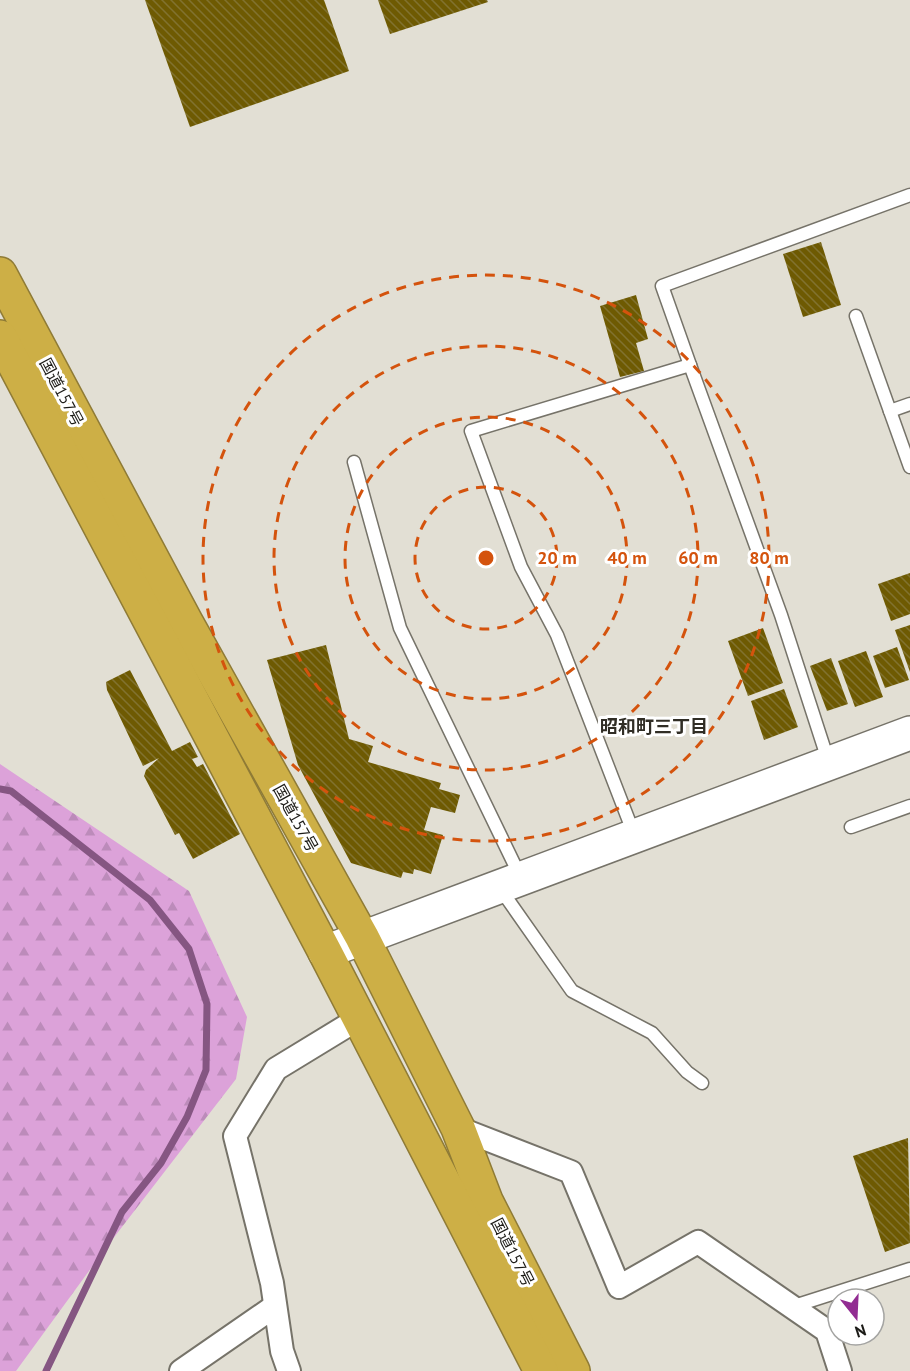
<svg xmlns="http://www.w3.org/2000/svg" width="910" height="1371" font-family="'PT Sans','Noto Sans JP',sans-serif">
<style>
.forest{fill:url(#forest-firs)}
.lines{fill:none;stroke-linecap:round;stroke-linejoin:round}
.stream{stroke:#855682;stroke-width:7}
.building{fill:url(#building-back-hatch)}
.lane-casing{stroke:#767369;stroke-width:15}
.street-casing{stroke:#767369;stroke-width:26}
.secondary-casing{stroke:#767369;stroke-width:36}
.highway-casing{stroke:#8f7b36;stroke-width:36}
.lane{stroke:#fff;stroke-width:12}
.street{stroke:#fff;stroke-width:22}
.secondary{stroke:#fff;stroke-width:33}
.highway{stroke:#cdaf46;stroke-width:33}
.ring{fill:none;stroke:#d4530d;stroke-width:3;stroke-dasharray:10 8}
.labels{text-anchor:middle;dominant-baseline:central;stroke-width:6;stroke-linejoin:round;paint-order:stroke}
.street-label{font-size:16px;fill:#1c1b17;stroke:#fff}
.neighbourhood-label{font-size:18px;font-weight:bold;fill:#302d25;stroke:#fff}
.centre{fill:#d4530d;stroke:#fff;stroke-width:3}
.ring-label{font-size:18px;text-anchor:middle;font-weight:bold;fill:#d4530d;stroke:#fff;stroke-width:6;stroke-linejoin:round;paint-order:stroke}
</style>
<defs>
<pattern id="forest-firs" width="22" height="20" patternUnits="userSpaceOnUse" patternTransform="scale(1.5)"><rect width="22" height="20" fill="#dca2d9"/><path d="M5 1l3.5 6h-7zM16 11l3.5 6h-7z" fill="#bc8bba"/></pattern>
<pattern id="building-back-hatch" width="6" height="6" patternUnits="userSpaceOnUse" patternTransform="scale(1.5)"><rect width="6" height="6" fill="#6e5a02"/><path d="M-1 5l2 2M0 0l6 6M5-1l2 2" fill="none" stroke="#817230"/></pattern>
</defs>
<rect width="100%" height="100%" fill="#e2dfd4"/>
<path class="forest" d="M0 764 189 891 247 1017 236 1079 105 1249 16 1371H0Z"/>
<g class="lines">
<path class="stream" d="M0 789 11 791 150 900 189 949 207 1004 206 1070 187 1117 161 1163 122 1212 46 1371"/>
</g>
<g class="building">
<path d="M145 0H324L349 71 190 127Z"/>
<path d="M378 0H487L488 2 390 34Z"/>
<path d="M821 242 841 305 803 317 783 254Z"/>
<path d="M636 295 648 339 636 343 644 371 620 377 600 306Z"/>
<path d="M910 573V614L891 621 878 584Z"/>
<path d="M910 625V672L895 630Z"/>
<path d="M763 628 783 683 748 696 728 641Z"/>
<path d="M326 645 349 739 373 746 368 762 441 783 439 789 460 795 455 813 431 807 424 830 443 835 431 874 414 869 413 874 403 872 401 878 351 863 298 765 267 660Z"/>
<path d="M897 647 909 680 885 688 873 656Z"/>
<path d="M866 651 883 697 855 707 838 661Z"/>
<path d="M831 658 848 704 827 711 810 666Z"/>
<path d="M130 670 172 751 190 742 198 757 192 759 197 767 203 764 240 834 193 859 179 833 175 835 144 776 146 770 159 758 143 766 107 690 106 682Z"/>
<path d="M784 689 798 727 764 740 751 701Z"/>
<path d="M908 1138 910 1243 885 1252 853 1156Z"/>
</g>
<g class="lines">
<defs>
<g id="lane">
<path d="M856 316 910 467"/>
<path d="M690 365 662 286 910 195"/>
<path d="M890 411 910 404"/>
<path d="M354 462 400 628 520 876"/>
<path d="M851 827 910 806"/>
<path d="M634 834 557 635 521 567 471 431 690 365 781 615 829 763"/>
<path d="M499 887 572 991 652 1033 687 1072 702 1083"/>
<path d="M791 1307 910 1269"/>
</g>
<g id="street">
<path d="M458 1128 571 1172 619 1287 698 1242 827 1331 840 1371"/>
<path d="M181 1371 275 1306"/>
<path d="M289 1371 282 1351 272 1283 235 1136 276 1069 358 1019"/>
</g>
<path id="secondary" d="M325 952 910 733"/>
<g id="highway">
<path d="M0 274 186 622 362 937 458 1128 486 1201 573 1371"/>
<path d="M0 337 325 952 541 1371"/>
</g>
</defs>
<use href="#lane" class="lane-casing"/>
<use href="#street" class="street-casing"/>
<use href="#secondary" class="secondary-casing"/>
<use href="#highway" class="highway-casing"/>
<use href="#lane" class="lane"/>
<use href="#street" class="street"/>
<use href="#secondary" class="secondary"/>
<use href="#highway" class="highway"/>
</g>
<g class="ring">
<circle cx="486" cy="558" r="71"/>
<circle cx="486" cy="558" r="141"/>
<circle cx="486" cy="558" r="212"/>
<circle cx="486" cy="558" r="283"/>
</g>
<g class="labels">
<g class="street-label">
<text transform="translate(62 392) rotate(62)">国道157号</text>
<text transform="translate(296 818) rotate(61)">国道157号</text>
<text transform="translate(513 1252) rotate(63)">国道157号</text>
</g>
<g class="neighbourhood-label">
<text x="654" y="726">昭和町三丁目</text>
</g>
</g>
<circle cx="486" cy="558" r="9" class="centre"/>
<g class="ring-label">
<text x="557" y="564">20 m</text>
<text x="627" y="564">40 m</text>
<text x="698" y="564">60 m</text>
<text x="769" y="564">80 m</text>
</g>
<g transform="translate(856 1317) rotate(162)"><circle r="28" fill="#ffffff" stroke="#a4a4a2" stroke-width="1.5"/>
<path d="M0-4.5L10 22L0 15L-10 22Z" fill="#922c92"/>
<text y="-9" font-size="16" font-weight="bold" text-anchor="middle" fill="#1c1b17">N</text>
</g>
</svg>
